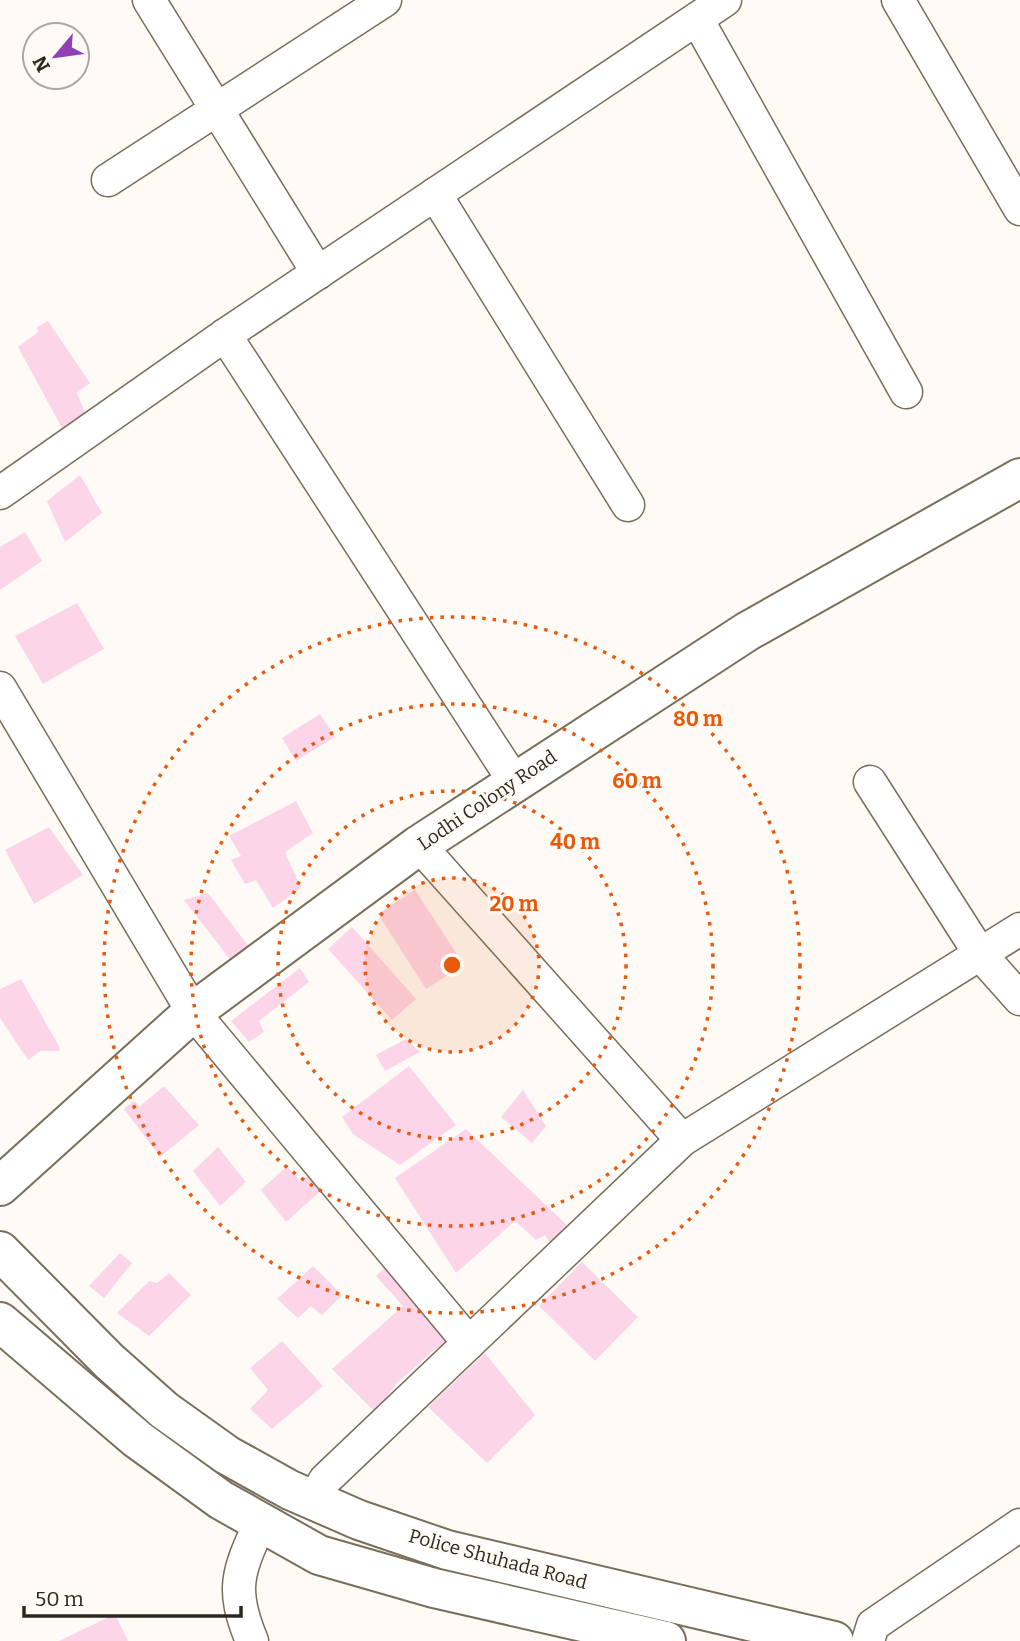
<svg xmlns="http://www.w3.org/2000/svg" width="1020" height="1641" font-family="Bitter,serif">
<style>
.building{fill:#fcd5e9}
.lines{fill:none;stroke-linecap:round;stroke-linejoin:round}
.minor-casing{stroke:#786e5a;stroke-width:35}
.major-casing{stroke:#786e5a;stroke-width:42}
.minor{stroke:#fff;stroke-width:32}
.major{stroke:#fff;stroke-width:38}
.ring{fill:none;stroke:#e8590c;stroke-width:3.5;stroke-dasharray:3.5 7}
.labels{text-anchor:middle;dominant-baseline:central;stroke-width:6;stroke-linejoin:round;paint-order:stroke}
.street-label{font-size:19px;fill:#2c271f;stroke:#fefbf7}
.centre{fill:#e8590c;stroke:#fefbf7;stroke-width:3.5}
.ring-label{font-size:21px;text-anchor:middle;font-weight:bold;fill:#e8590c;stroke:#fefbf7;stroke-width:6;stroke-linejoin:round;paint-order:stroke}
</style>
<rect width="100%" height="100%" fill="#fefbf7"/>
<g class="building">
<path d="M48 321 90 383 77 393 86 415 62 428 18 347 38 332 37 327Z"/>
<path d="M80 475 102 513 65 542 47 501Z"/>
<path d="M25 532 42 561 0 590V547Z"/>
<path d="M77 603 104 649 43 684 15 636Z"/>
<path d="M320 714 335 737 296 761 282 738Z"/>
<path d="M296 801 313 833 285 852 301 888 273 908 256 880 245 884 231 860 241 856 229 836Z"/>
<path d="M49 827 83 875 34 904 5 850Z"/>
<path d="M415 890 464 965 426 989 378 914Z"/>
<path d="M208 893 250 948 232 962 184 900Z"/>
<path d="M352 927 416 999 392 1020 328 949Z"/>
<path d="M300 968 309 982 259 1021 264 1032 249 1042 231 1021Z"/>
<path d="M21 979 60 1048 59 1051H40L28 1060 0 1018V989Z"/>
<path d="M406 1039 420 1052 385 1071 376 1055Z"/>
<path d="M409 1066 456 1125 400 1165 353 1134 342 1117Z"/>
<path d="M164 1086 199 1125 160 1157 124 1109 134 1101 140 1106Z"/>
<path d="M523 1090 546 1126 532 1143 501 1117Z"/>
<path d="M466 1129 569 1227 551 1245 545 1235 536 1240 515 1221 456 1273 395 1178Z"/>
<path d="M218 1147 246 1182 220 1206 193 1171Z"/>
<path d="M287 1166 300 1181 313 1173 324 1188 286 1222 261 1190Z"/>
<path d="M120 1253 132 1263 104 1298 89 1286Z"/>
<path d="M391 1262 456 1338 434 1350 397 1383 375 1412 332 1369 403 1306 376 1276Z"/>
<path d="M582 1262 638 1317 595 1361 539 1306Z"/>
<path d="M313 1266 342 1295 322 1315 311 1306 298 1318 277 1299Z"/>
<path d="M169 1273 191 1295 149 1336 117 1313 149 1281 157 1283Z"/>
<path d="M282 1341 323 1386 272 1429 250 1409 268 1390 250 1368Z"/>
<path d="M485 1353 535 1415 487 1463 428 1407Z"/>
<path d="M115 1614 128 1641H59Z"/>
</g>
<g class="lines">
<defs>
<g id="minor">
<path d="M149 0 318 273"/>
<path d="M898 0 1020 209"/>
<path d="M697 19 906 392"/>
<path d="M108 180 385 0"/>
<path d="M435 194 628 505"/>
<path d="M225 335 514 781"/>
<path d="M0 493 225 335 725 0"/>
<path d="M0 688 193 1012 469 1343"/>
<path d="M870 782 980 954 1020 999"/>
<path d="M419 845 682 1140"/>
<path d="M314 1501 325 1480 682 1140 1020 929"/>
<path d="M252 1641C230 1589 238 1572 260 1523"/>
<path d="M868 1641 873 1625 1020 1525"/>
</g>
<g id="major">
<path d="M0 1186 193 1012 419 845 748 631 1020 478"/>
<path d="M0 1251 109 1361 164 1410 227 1455 290 1490 359 1520 447 1550 834 1641"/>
<path d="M0 1322 137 1439 221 1500 319 1555 434 1588 666 1641"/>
</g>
</defs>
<use href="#minor" class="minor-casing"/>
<use href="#major" class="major-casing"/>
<use href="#minor" class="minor"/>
<use href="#major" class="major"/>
</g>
<circle cx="452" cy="965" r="87" fill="#e8590c" fill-opacity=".12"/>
<g class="ring">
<circle cx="452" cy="965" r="87"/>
<circle cx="452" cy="965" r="174"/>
<circle cx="452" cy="965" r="261"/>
<circle cx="452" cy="965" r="348"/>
</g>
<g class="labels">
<g class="street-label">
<text transform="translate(487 800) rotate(-34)">Lodhi Colony Road</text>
<text transform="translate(498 1559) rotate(15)">Police Shuhada Road</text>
</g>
</g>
<circle cx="452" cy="965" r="10" class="centre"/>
<g class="ring-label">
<text x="698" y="726">80 m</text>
<text x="637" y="788">60 m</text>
<text x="575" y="849">40 m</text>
<text x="514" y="911">20 m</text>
</g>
<g transform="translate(56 56) rotate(241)"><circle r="33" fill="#fefbf7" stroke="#aaa6a1" stroke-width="2"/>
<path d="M0-5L12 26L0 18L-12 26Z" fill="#9041b2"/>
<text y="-10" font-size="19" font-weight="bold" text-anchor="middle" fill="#2c271f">N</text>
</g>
<path d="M24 1606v10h217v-10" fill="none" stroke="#2c271f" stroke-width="3.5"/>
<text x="35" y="1606" font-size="21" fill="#2c271f" stroke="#fefbf7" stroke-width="5" paint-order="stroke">50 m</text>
</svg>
